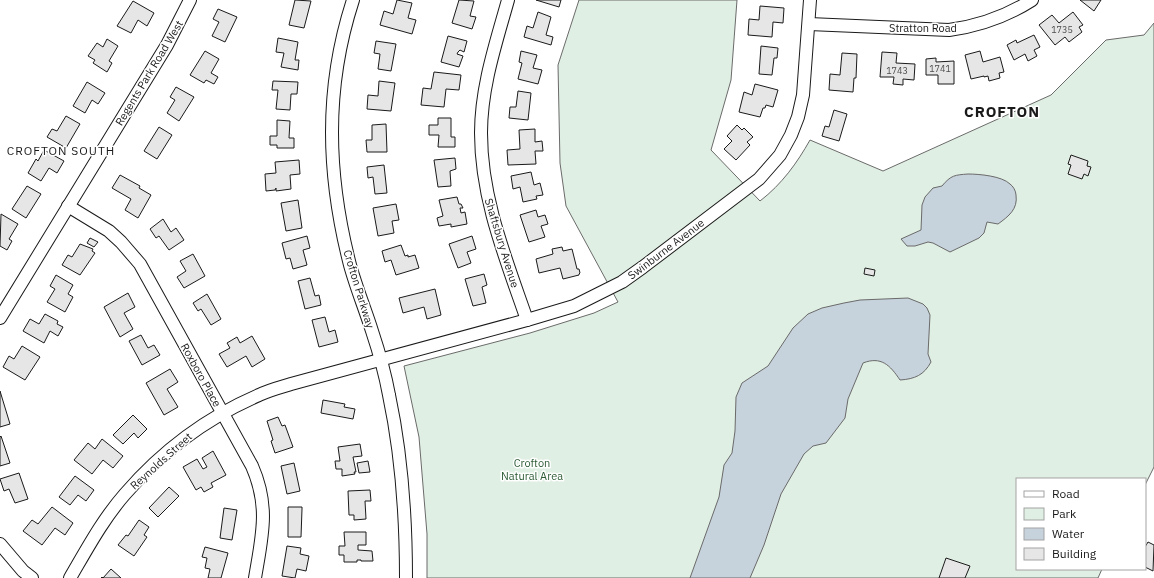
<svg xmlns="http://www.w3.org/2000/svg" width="1154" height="578" font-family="'IBM Plex Sans',sans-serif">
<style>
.green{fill:#e0efe3;stroke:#6a6a6a}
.water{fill:#c6d2dc;stroke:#6a6a6a}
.building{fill:#e6e6e6;stroke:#1a1a1a}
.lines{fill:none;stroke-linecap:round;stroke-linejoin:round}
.minor-casing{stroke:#1a1a1a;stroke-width:14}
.minor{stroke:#fff;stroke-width:12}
.labels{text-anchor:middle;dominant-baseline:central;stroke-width:3;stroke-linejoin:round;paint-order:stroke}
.number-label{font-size:9px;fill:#4d4d4d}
.street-label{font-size:11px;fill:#1a1a1a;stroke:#fff}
.park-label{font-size:11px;fill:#2b5a34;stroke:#fff}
.neighbourhood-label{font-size:12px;letter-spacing:1px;fill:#1a1a1a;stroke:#fff}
.district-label{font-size:15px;font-weight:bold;letter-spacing:1px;fill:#1a1a1a;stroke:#fff}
</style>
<rect width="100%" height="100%" fill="#fff"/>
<path class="green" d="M579 0H737L731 80 711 150 760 201C782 184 797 163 810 140L883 171 1051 95 1106 40 1144 35 1154 23V467L1145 485V479H1017V569H1102L1098 578H427V534L419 437 404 366 530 333 594 313 618 302 566 206 560 163 558 65Z"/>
<g class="water">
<path d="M968 174C979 174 1002 176 1010 184 1013 186 1016 191 1016 195 1018 209 1009 216 998 224L987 222 984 233 979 238 950 252 933 243 928 242 915 246H907L901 239 921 230 922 205 925 197 933 188 942 186C951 175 955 175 968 174Z"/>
<path d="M908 298 923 304 927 308 930 315 928 354 931 362C924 375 915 379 900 380 890 365 881 356 863 363L848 399 845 418 826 443 813 446 804 454 781 494 764 545 750 578H690L719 497 724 465 732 453 735 431 736 397 742 383 768 366 793 328 808 314 822 308 844 303 860 300Z"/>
</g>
<g class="building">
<path d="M295 0 311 1 304 28 289 25Z"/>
<path d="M397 0 412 3 408 18 416 20 412 34 380 25 384 11 393 14Z"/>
<path d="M459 0 474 1 470 16 476 17 472 29 452 23Z"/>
<path d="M536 0H561L559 7Z"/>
<path d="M1080 0H1101L1094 11Z"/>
<path d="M133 1 154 13 147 26 138 20 131 33 117 26Z"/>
<path d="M760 6 784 8 783 23 773 22 772 37 748 35 749 19 759 20Z"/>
<path d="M218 9 237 17 225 42 212 36 219 22 213 19Z"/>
<path d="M538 12 551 17 546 35 553 37 551 45 524 37 527 26 533 28Z"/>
<path d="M1073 12 1083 25 1079 27 1082 32 1069 42 1065 37 1055 45 1039 25 1052 15 1059 23Z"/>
<path d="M1034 35 1040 47 1034 50 1037 56 1028 61 1025 54 1014 60 1007 45 1016 40 1017 43Z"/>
<path d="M448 36 467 41 464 52 460 50 458 52 457 54 463 56 459 67 441 62Z"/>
<path d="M278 38 298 42 295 60H299L298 70 281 67 284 53 276 52Z"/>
<path d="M107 39 118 46 109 61 112 63 107 72 93 63 95 60 88 56 97 43 103 47Z"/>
<path d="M376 41 396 44 391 71 378 69 380 54 374 53Z"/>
<path d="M761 46 778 48 777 58H774L772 75 759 74Z"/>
<path d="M205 51 219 59 211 73 218 77 214 84 206 80 204 83 190 75Z"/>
<path d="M521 51 537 55 533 68 542 70 538 84 518 79 522 63 519 62Z"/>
<path d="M980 51 983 62 1000 57 1004 72 999 73 1000 78 989 81 988 76 984 77V76L971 79 965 55Z"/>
<path d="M882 52 897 53 896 63 915 64 914 80 903 79V85L893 84 894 77H880Z"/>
<path d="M842 53 857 54 856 78H854L853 92 829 90 830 74 840 75Z"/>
<path d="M936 58V62L954 61V84H938V75H926V59Z"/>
<path d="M434 72 461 75 459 90 446 89 444 107 421 105 423 88 431 89Z"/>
<path d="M273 81 298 82 297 94H291L290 110 276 109 278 90H272Z"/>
<path d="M379 81 395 83 391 111 367 109 368 95 378 96Z"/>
<path d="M87 82 105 93 98 104 92 100 85 113 73 106Z"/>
<path d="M755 84 778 90 773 107 766 105 765 108H763L760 117 739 112 744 92 752 95Z"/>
<path d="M176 87 194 97 179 121 167 113 175 100 170 97Z"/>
<path d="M518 91 531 93 528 120 509 118 510 107H516Z"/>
<path d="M834 110 847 114 839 141 822 136 825 126 829 127Z"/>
<path d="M66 116 80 124 66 148 47 137 52 129 57 131Z"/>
<path d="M438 118H451V137H455V147H438L439 135H429V125H438Z"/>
<path d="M277 120 290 121 289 138H294V148H277V145H270V136H277Z"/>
<path d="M386 124 387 152H367L366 140H372V125Z"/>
<path d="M737 125 742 130 744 128 753 137 747 142 750 145 736 160 724 149 732 141 727 136Z"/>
<path d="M159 127 172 135 157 159 144 151Z"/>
<path d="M535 129V142L542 141 543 151H535L536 164 508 165 507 150 520 149 519 130Z"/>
<path d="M44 150 64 161 57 173 49 168 41 181 28 173 36 159 38 161Z"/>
<path d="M1071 155 1088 161 1087 166 1091 167 1088 176 1084 174 1082 179 1068 174 1071 165 1068 164Z"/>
<path d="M455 158 456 169 450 171 451 186 438 187 434 160Z"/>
<path d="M299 160 300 174 290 175 291 189 276 191V188L275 190 266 191 265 174 276 173 275 162Z"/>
<path d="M384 165 387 193 375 194 373 177 368 178 367 167Z"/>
<path d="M531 172 534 185 540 183 543 195 536 196 537 199 523 202 520 187 513 189 511 176Z"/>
<path d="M120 175 140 186 139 188 151 195 138 218 125 210 131 199 112 188Z"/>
<path d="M27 186 41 194 26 218 12 209Z"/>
<path d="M457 197 459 204H461L463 208H460L461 213 465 212 467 224 451 227V224L439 226 437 218 443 216 439 200Z"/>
<path d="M298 200 302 228 286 231 281 203Z"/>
<path d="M396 204 399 220 392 221 394 233 378 236 373 208Z"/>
<path d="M536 210 538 217 545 215 548 224 541 226 545 237 529 242 520 215Z"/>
<path d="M1 214 18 224 9 239 12 241 7 250 0 246Z"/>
<path d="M163 219 171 232 176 228 184 240 169 250 159 236 156 238 150 229Z"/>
<path d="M307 236 310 248 303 250 307 265 293 269 290 258 286 259 282 243Z"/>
<path d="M472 236 476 249 467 252 471 263 458 268 449 244Z"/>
<path d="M90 238 98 242 94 247 87 243Z"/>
<path d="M80 244 93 249 92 251 95 253 80 275 62 265 68 255 72 257Z"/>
<path d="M401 245 405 256 408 255V257L415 255 419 268 396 275 391 260 385 262 382 251Z"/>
<path d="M562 247 563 251 572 249 577 269H579L580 273 579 274V275L563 279 560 268 539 273 536 259 553 254 552 249Z"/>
<path d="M193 254 205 276 184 288 177 277 186 271 180 261Z"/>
<path d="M865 268 875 270 874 276 864 274Z"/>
<path d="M484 274 487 285 482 287 486 303 473 306 465 279Z"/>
<path d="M56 275 73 285 68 294 73 297 65 312 47 302 55 289 50 286Z"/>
<path d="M310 278 315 296 319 295 321 305 305 309 298 281Z"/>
<path d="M435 289 441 315 427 319 424 307 403 313 399 298Z"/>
<path d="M128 293 135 307 124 313 133 329 120 337 104 307Z"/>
<path d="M207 294 221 319 211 325 201 309 198 311 193 303Z"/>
<path d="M45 314 58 321 57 324 63 327 58 336 50 331 44 343 23 331 30 319 39 324Z"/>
<path d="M325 317 329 332 335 330 338 342 319 347 312 320Z"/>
<path d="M141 335 148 348 154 345 160 355 142 365 129 341Z"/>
<path d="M252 336 265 359 252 367 246 356 227 367 219 354 230 348 227 343 237 337 240 343Z"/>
<path d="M22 346 40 357 25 380 3 367 9 356 14 359Z"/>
<path d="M170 369 178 382 167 389 178 407 164 415 146 383Z"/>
<path d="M0 391 10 424 0 427Z"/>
<path d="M323 400 345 404 344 407 355 409 353 419 321 413Z"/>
<path d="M133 415 147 429 138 438 134 433 123 444 113 435Z"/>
<path d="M278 417 282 426 285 425 293 447 275 453 271 441 273 440 267 421Z"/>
<path d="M1 436 10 463 0 466V437Z"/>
<path d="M102 439 123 456 113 468 103 460 92 474 74 460 88 443 95 449Z"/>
<path d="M360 444 362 456 353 457 356 472H354L355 474 342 476V469H336L335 461H340L338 447Z"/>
<path d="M213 451 226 475 211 483 213 487 204 492 201 487 196 490 183 467 197 459 203 469 207 467 202 458Z"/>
<path d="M368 461 370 472 359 473 357 463Z"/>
<path d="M294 463 300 491 287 494 281 466Z"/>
<path d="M19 473 28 499 15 503 9 489 4 491 0 479Z"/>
<path d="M75 476 94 490 86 501 78 495 70 505 59 497Z"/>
<path d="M169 487 179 496 158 517 149 508Z"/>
<path d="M370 490 371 501H365L366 519 354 520V515H349L348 491Z"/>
<path d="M52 507 73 523 65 535 55 528 42 545 23 531 32 520 38 524Z"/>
<path d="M288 507H302V509L301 537H288Z"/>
<path d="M224 508 237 510 232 540 220 538Z"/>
<path d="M139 520 149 527 144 535 147 537 134 556 118 545 126 535 128 536Z"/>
<path d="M344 532H366V545H358V550L372 551 373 561H361V560H357V562H344V555H339V546H345Z"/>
<path d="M1148 542 1154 545 1153 571 1145 567V547Z"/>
<path d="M287 546 301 548 300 554 309 556 306 571 297 569 295 578 282 576Z"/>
<path d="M205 547 228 553 221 578H208L210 569 205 568 207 558 202 557Z"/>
<path d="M946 558 970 566 965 578H939Z"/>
<path d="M111 569 121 578H101L102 577 103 578Z"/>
</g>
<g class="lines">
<defs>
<g id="minor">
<path d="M353 0C324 89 327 175 350 265 356 287 365 309 372 331 379 352 385 373 389 395 402 456 406 516 406 578"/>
<path d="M508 0C496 43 481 87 481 133 481 199 506 259 527 320"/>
<path d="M809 24 949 30C979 26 1007 16 1032 0"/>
<path d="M68 206 109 231 121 242 140 264 252 466C270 507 262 536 255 578"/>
<path d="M0 318 167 45 190 0"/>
<path d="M0 544 23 571 32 578"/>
<path d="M70 578C87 549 103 519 125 494 162 451 208 417 259 395 269 390 281 387 291 384L527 320 574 306 622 282 643 267 759 179 780 155 791 135 798 117 803 95 810 0"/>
</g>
</defs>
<use href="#minor" class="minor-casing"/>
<use href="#minor" class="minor"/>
</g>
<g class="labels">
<g class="number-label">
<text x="1062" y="29">1735</text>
<text x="940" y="68">1741</text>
<text x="897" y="70">1743</text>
</g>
<g class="street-label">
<text x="923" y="28">Stratton Road</text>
<text transform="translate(149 73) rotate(-59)">Regents Park Road West</text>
<text transform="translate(502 243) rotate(73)">Shaftsbury Avenue</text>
<text transform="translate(666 249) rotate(-37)">Swinburne Avenue</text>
<text transform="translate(359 289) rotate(73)">Crofton Parkway</text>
<text transform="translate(201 375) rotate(61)">Roxboro Place</text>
<text transform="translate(161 461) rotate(-42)">Reynolds Street</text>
</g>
<g class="park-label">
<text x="532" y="463">Crofton<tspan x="532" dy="13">Natural Area</tspan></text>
</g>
<g class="neighbourhood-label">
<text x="61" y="150">CROFTON SOUTH</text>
</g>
<g class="district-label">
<text x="1002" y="111">CROFTON</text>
</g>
</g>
<rect x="1016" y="478" width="130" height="92" fill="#ffffff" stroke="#a3a3a3"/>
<rect x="1024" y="491" width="20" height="6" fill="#ffffff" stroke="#a3a3a3"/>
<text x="1052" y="498" font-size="12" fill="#1a1a1a">Road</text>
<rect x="1024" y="508" width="20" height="12" fill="#e0efe3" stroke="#a3a3a3"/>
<text x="1052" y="518" font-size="12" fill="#1a1a1a">Park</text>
<rect x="1024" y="528" width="20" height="12" fill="#c6d2dc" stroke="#a3a3a3"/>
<text x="1052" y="538" font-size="12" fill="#1a1a1a">Water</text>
<rect x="1024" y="548" width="20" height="12" fill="#e6e6e6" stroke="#a3a3a3"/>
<text x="1052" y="558" font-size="12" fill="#1a1a1a">Building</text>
</svg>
